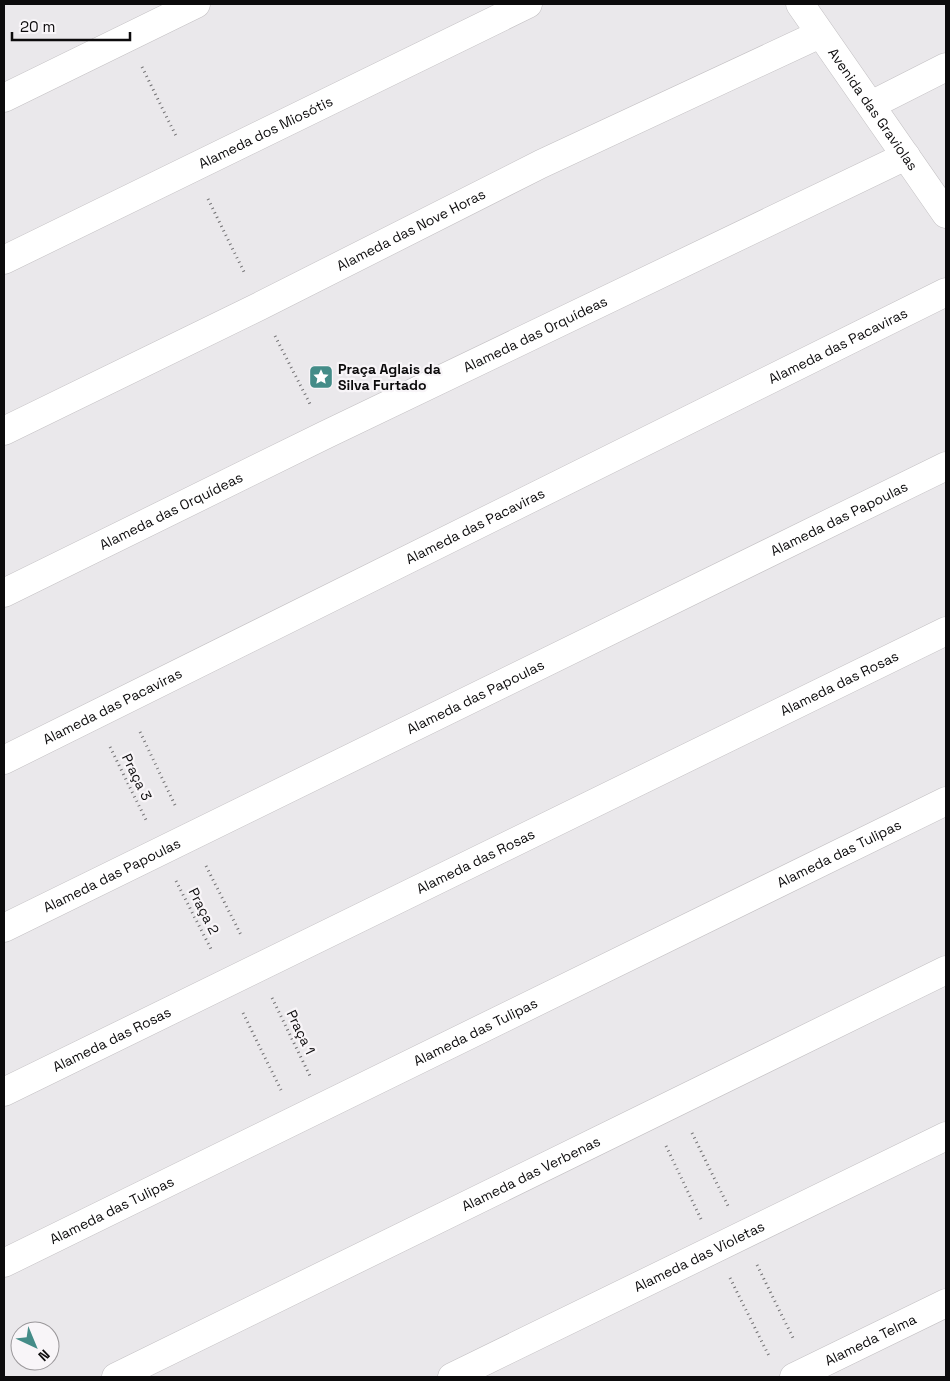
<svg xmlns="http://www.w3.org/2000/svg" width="950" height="1381" font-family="'Space Grotesk',sans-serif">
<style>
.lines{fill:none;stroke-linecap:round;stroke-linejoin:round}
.minor-casing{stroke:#c3c0c3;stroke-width:29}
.path{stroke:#706f71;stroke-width:3;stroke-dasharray:1 4;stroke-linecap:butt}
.minor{stroke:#fff;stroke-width:28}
.labels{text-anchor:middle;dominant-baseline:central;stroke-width:4.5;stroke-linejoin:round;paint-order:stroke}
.street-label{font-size:14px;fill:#0c0b0c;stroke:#f8f5f8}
.poi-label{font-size:14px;font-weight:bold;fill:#0c0b0c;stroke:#f8f5f8;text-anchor:start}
</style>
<rect width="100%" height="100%" fill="#eae8eb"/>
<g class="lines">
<defs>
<g id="minor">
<path id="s1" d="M800 4 946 214"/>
<path d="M4 98 196 4"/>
<path d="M871 105 946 67"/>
<path id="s2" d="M4 260 528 4"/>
<path id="s3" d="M4 431 260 306 541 164 820 34"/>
<path id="s4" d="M4 593 325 435 906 156"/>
<path id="s5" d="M4 760 946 292"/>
<path id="s6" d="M4 928 946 466"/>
<path id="s7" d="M4 1092 946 631"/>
<path id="s8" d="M4 1263 946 801"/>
<path id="s9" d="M116 1377 946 970"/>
<path id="s10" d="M452 1377 946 1136"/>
<path id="s11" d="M794 1377 946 1303"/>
</g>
</defs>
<use href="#minor" class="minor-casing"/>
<g class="path">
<path d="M142 67 177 138"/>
<path d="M208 199 245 274"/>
<path d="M275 336 310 404"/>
<path d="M140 732 175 805"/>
<path d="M110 747 146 820"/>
<path d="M206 866 242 937"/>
<path d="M176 881 212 951"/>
<path d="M272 998 310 1076"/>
<path d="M243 1013 281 1090"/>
<path d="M692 1133 728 1206"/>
<path d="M666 1146 701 1219"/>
<path d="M757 1265 794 1340"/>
<path d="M730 1278 769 1356"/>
</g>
<use href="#minor" class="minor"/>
</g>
<defs>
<symbol id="sight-square" viewBox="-11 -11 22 22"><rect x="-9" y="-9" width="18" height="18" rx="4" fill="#448c88" stroke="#f8f5f8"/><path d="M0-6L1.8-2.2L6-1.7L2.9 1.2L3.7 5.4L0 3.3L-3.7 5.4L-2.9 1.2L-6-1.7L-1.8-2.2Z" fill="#fff"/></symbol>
</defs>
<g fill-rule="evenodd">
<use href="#sight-square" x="307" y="363" width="28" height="28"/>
</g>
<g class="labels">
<g class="street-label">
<text stroke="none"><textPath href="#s1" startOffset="128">Avenida das Graviolas</textPath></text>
<text stroke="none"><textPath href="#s2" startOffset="291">Alameda dos Miosótis</textPath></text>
<text stroke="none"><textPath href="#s3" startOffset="454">Alameda das Nove Horas</textPath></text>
<text stroke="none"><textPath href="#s4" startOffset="591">Alameda das Orquídeas</textPath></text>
<text stroke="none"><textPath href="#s5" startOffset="931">Alameda das Pacaviras</textPath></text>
<text stroke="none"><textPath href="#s4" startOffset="186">Alameda das Orquídeas</textPath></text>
<text stroke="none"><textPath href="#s6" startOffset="930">Alameda das Papoulas</textPath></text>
<text stroke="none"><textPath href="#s5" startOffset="526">Alameda das Pacaviras</textPath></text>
<text stroke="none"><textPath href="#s7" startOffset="930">Alameda das Rosas</textPath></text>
<text stroke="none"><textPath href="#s6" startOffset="525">Alameda das Papoulas</textPath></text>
<text stroke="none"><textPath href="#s5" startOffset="121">Alameda das Pacaviras</textPath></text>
<text transform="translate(137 777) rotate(64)">Praça 3</text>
<text stroke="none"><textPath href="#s8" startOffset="930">Alameda das Tulipas</textPath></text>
<text stroke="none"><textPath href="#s7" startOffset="525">Alameda das Rosas</textPath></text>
<text stroke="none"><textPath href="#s6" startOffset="120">Alameda das Papoulas</textPath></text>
<text transform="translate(204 911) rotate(63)">Praça 2</text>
<text transform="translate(301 1032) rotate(64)">Praça 1</text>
<text stroke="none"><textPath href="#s8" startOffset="525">Alameda das Tulipas</textPath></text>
<text stroke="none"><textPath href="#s7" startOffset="120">Alameda das Rosas</textPath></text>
<text stroke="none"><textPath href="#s9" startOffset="462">Alameda das Verbenas</textPath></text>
<text stroke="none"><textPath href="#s8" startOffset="120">Alameda das Tulipas</textPath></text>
<text stroke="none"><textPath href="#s10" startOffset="275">Alameda das Violetas</textPath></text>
<text stroke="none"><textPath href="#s11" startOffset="85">Alameda Telma</textPath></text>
</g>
<g class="poi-label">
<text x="338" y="369">Praça Aglais da<tspan x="338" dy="16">Silva Furtado</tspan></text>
</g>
</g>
<rect width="950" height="1381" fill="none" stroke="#0c0b0c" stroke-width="10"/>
<g transform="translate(35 1346) rotate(136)"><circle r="24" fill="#f8f5f8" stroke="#9a979a"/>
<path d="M0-4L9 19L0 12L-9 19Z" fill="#448c88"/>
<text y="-8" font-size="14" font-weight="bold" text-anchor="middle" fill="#0c0b0c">N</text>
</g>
<path d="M12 32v8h118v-8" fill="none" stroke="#0c0b0c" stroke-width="2.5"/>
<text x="20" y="32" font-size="15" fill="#0c0b0c" stroke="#f8f5f8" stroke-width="4" paint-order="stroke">20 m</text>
</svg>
